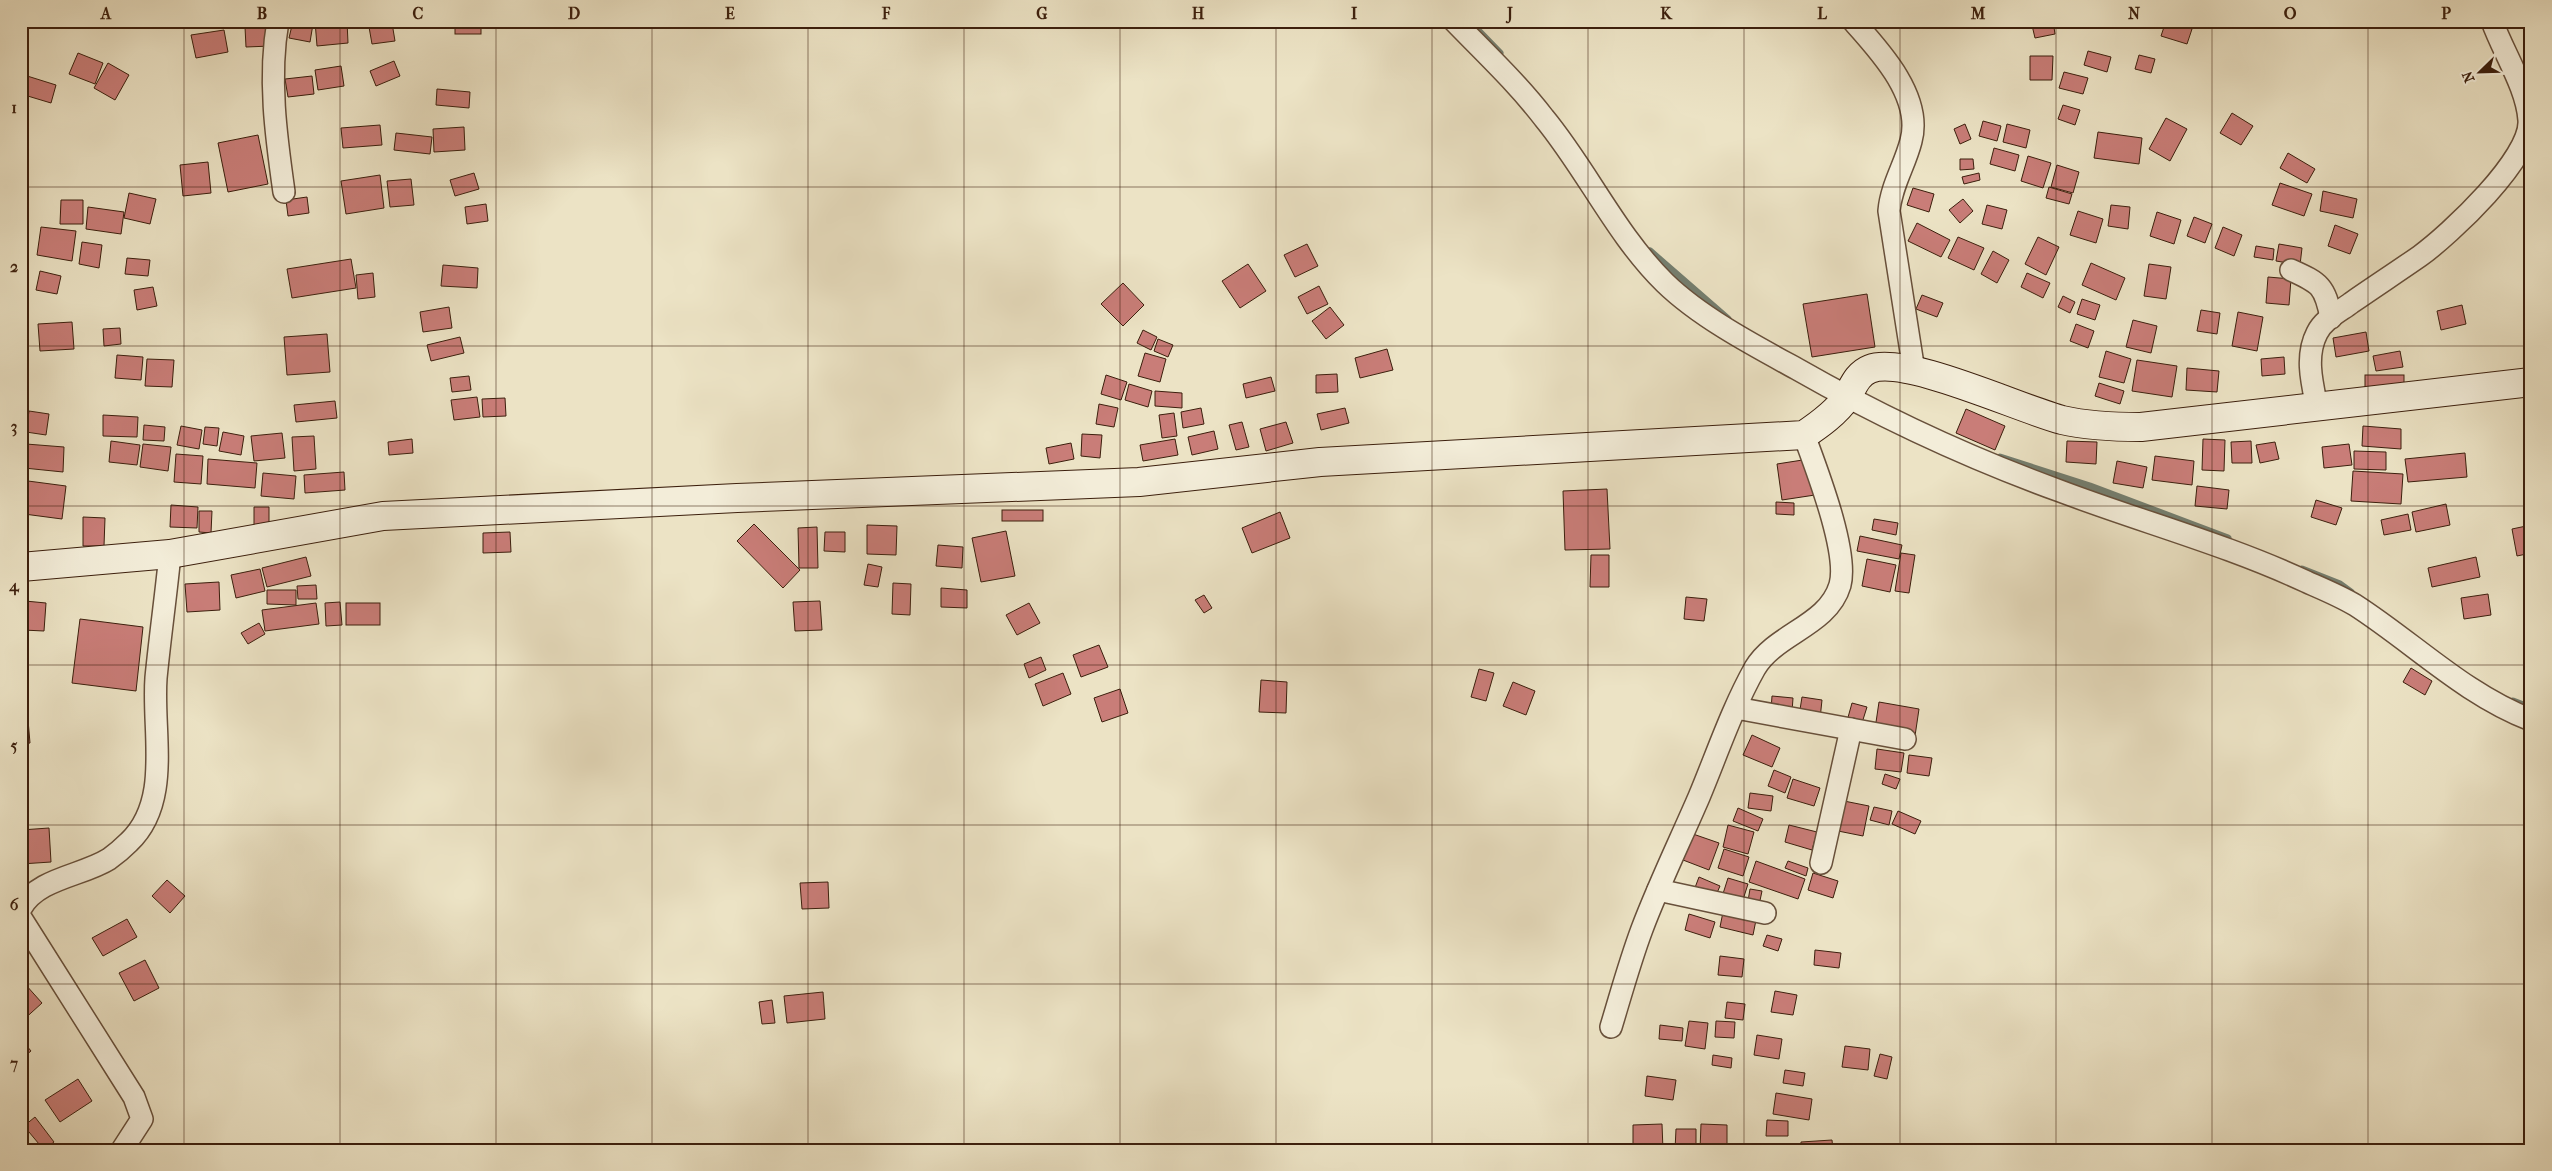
<svg xmlns="http://www.w3.org/2000/svg" width="2552" height="1171" font-family="'IM FELL French Canon',serif">
<style>
.lines{fill:none;stroke-linecap:round;stroke-linejoin:round}
.stream{stroke:#747e6f;stroke-width:7}
.building{fill:#c97d78;stroke:#3c1f0d}
.minor-casing{stroke:#68503b;stroke-width:24}
.secondary-casing{stroke:#3c1f0d;stroke-width:30}
.minor{stroke:#f3edd9;stroke-width:21}
.secondary{stroke:#f3edd9;stroke-width:28}
.grid{fill:none;stroke:#3c1f0d;stroke-width:1;stroke-opacity:0.55}
.neatline{fill:none;stroke:#3c1f0d;stroke-width:2}
.grid-label{font-size:16px;text-anchor:middle;font-weight:bold;fill:#3c1f0d}
</style>
<rect width="100%" height="100%" fill="#ece3c5"/>
<filter id="stains"><feTurbulence type="fractalNoise" baseFrequency=".004" numOctaves="4"/><feColorMatrix values="0 0 0 0 .2 0 0 0 0 .09 0 0 0 0 .02 0 0 0 .5 -.17"/></filter>
<radialGradient id="worn" r=".72"><stop offset=".6" stop-color="#630" stop-opacity="0"/><stop offset="1" stop-color="#630" stop-opacity=".3"/></radialGradient>
<g class="lines">
<g class="stream">
<path d="M1469 21 1500 53"/>
<path d="M1650 251 1728 319"/>
<path d="M2000 457 2090 486 2228 538"/>
<path d="M2302 569 2340 584 2351 592"/>
<path d="M2513 701 2531 708"/>
</g>
</g>
<g class="building">
<path d="M293 21 313 24 310 42 289 38Z"/>
<path d="M315 21H347L348 43 317 46Z"/>
<rect x="455" y="21" width="26" height="13"/>
<path d="M2031 21H2053L2055 34 2035 38Z"/>
<path d="M2166 21 2192 29 2187 44 2161 36Z"/>
<path d="M392 23 395 41 372 44 369 27Z"/>
<path d="M270 26 271 46 246 47 245 27Z"/>
<path d="M224 30 228 52 196 58 191 35Z"/>
<path d="M2088 51 2111 57 2107 72 2084 65Z"/>
<path d="M78 53 103 63 95 84 69 74Z"/>
<path d="M2139 55 2155 59 2151 73 2135 69Z"/>
<path d="M2030 56H2053L2052 80H2030Z"/>
<path d="M394 61 400 76 376 86 370 71Z"/>
<path d="M108 63 129 75 115 100 94 88Z"/>
<path d="M341 66 344 86 318 90 315 70Z"/>
<path d="M2064 72 2088 78 2083 94 2059 88Z"/>
<path d="M24 75 56 85 51 103 21 94Z"/>
<path d="M312 76 314 94 288 97 285 79Z"/>
<path d="M437 89 470 92 469 108 436 105Z"/>
<path d="M2063 105 2080 110 2075 125 2058 119Z"/>
<path d="M2232 113 2253 126 2241 145 2220 133Z"/>
<path d="M2166 118 2187 129 2170 161 2149 149Z"/>
<path d="M1983 121 2001 126 1997 141 1979 136Z"/>
<path d="M1965 124 1971 139 1960 144 1954 129Z"/>
<path d="M2007 124 2030 130 2026 148 2003 142Z"/>
<path d="M380 125 382 145 343 148 341 128Z"/>
<path d="M464 127 465 150 434 152 433 129Z"/>
<path d="M2098 132 2142 138 2139 164 2094 158Z"/>
<path d="M396 133 432 137 430 154 394 150Z"/>
<path d="M258 135 268 184 228 192 218 143Z"/>
<path d="M1994 148 2019 155 2015 171 1990 164Z"/>
<path d="M2288 153 2315 169 2307 183 2280 168Z"/>
<path d="M2028 156 2051 163 2043 188 2021 181Z"/>
<path d="M1960 159H1973L1974 169 1960 170Z"/>
<path d="M208 162 211 193 183 196 180 165Z"/>
<path d="M2057 165 2079 172 2073 193 2051 187Z"/>
<path d="M474 173 479 189 455 196 450 180Z"/>
<path d="M1979 173 1980 180 1964 184 1962 177Z"/>
<path d="M380 175 384 208 346 214 341 181Z"/>
<path d="M411 179 414 205 390 207 387 181Z"/>
<path d="M2280 183 2312 194 2304 216 2272 205Z"/>
<path d="M2049 187 2072 194 2069 204 2046 198Z"/>
<path d="M1913 188 1934 194 1929 212 1907 205Z"/>
<path d="M2323 191 2357 199 2353 218 2320 211Z"/>
<path d="M129 193 156 199 150 224 124 218Z"/>
<path d="M307 197 309 213 288 216 286 200Z"/>
<path d="M1963 199 1973 211 1960 223 1949 210Z"/>
<path d="M61 200H83V224H60Z"/>
<path d="M486 204 488 221 467 224 465 207Z"/>
<path d="M1987 205 2007 210 2002 229 1982 224Z"/>
<path d="M2111 205 2130 207 2128 229 2108 226Z"/>
<path d="M88 207 124 212 121 234 86 229Z"/>
<path d="M2078 211 2103 219 2096 243 2070 235Z"/>
<path d="M2157 212 2181 220 2174 244 2150 236Z"/>
<path d="M2194 217 2212 224 2205 243 2187 236Z"/>
<path d="M1917 223 1950 240 1941 257 1908 241Z"/>
<path d="M2335 225 2358 234 2350 254 2328 246Z"/>
<path d="M41 227 76 231 72 261 37 255Z"/>
<path d="M2223 227 2242 235 2234 256 2215 248Z"/>
<path d="M1958 237 1984 248 1974 270 1948 258Z"/>
<path d="M2038 237 2059 247 2046 275 2025 264Z"/>
<path d="M82 242 102 245 99 268 79 264Z"/>
<path d="M1307 244 1318 266 1295 277 1284 255Z"/>
<path d="M2279 244 2302 248 2300 265 2276 261Z"/>
<path d="M2256 246 2274 249 2273 260 2254 257Z"/>
<path d="M1993 251 2009 260 1997 283 1981 274Z"/>
<path d="M127 258 150 260 148 276 125 274Z"/>
<path d="M351 259 356 288 292 298 287 269Z"/>
<path d="M2091 263 2125 278 2116 300 2082 285Z"/>
<path d="M1248 264 1266 291 1240 308 1222 281Z"/>
<path d="M2149 264 2171 267 2166 299 2144 296Z"/>
<path d="M443 265 478 268 477 288 441 286Z"/>
<path d="M40 271 61 276 57 294 36 290Z"/>
<path d="M373 273 375 297 358 299 356 275Z"/>
<path d="M2027 273 2050 283 2043 298 2021 287Z"/>
<path d="M2268 277 2291 279 2289 305 2266 303Z"/>
<path d="M1123 283 1144 305 1123 326 1101 304Z"/>
<path d="M1319 286 1328 304 1307 314 1298 297Z"/>
<path d="M153 287 157 306 137 310 134 290Z"/>
<path d="M1867 294 1875 347 1812 357 1803 304Z"/>
<path d="M1922 295 1943 303 1937 317 1916 309Z"/>
<path d="M2063 296 2075 302 2070 313 2058 307Z"/>
<path d="M2082 299 2100 305 2095 320 2077 314Z"/>
<path d="M2462 305 2466 324 2441 330 2437 311Z"/>
<path d="M449 307 452 328 423 332 420 312Z"/>
<path d="M1330 307 1344 325 1326 339 1312 321Z"/>
<path d="M2201 310 2220 313 2217 334 2197 331Z"/>
<path d="M2238 312 2263 317 2257 351 2232 346Z"/>
<path d="M2133 320 2157 326 2151 353 2126 347Z"/>
<path d="M72 322 74 349 40 351 38 324Z"/>
<path d="M2076 324 2094 331 2088 348 2070 341Z"/>
<path d="M120 328 121 344 104 346 103 329Z"/>
<path d="M1143 330 1157 337 1151 350 1137 343Z"/>
<path d="M2366 332 2369 351 2336 357 2333 338Z"/>
<path d="M327 334 330 372 287 375 284 337Z"/>
<path d="M460 337 464 353 431 361 427 345Z"/>
<path d="M1158 339 1173 345 1168 357 1154 351Z"/>
<path d="M1387 349 1393 370 1360 378 1355 358Z"/>
<path d="M2106 351 2131 359 2124 383 2099 377Z"/>
<path d="M2400 351 2403 367 2376 371 2373 356Z"/>
<path d="M1145 353 1166 359 1160 382 1138 376Z"/>
<path d="M117 355 143 357 141 380 115 378Z"/>
<path d="M2284 357 2285 374 2262 376 2261 359Z"/>
<path d="M147 359 174 360 172 387 145 386Z"/>
<path d="M2137 360 2177 366 2172 397 2132 391Z"/>
<path d="M2187 368 2219 371 2217 392 2186 390Z"/>
<path d="M1337 374 1338 392 1316 393V375Z"/>
<path d="M1106 375 1127 382 1121 400 1101 394Z"/>
<rect x="2365" y="375" width="39" height="15"/>
<path d="M469 376 471 390 452 392 450 378Z"/>
<path d="M1271 377 1275 391 1246 398 1243 384Z"/>
<path d="M2099 383 2124 391 2120 404 2095 396Z"/>
<path d="M1129 384 1152 391 1148 407 1125 400Z"/>
<path d="M1155 391 1182 393V408L1155 406Z"/>
<path d="M477 397 480 417 454 420 451 400Z"/>
<path d="M505 398 506 416 483 417 482 399Z"/>
<path d="M335 401 337 418 296 422 294 405Z"/>
<path d="M1099 404 1118 408 1114 427 1096 424Z"/>
<path d="M1201 408 1204 424 1183 428 1181 412Z"/>
<path d="M1345 408 1349 423 1321 430 1317 414Z"/>
<path d="M1966 409 2005 426 1995 450 1956 433Z"/>
<path d="M29 411 49 414 46 435 26 432Z"/>
<path d="M1174 413 1177 436 1162 438 1159 415Z"/>
<path d="M103 415 138 417 137 437 103 436Z"/>
<path d="M1242 422 1249 447 1236 450 1229 425Z"/>
<path d="M1286 422 1293 443 1266 451 1260 429Z"/>
<path d="M144 425 165 427 164 441 143 440Z"/>
<path d="M181 426 202 430 199 449 177 445Z"/>
<path d="M2363 426 2401 429V449L2362 446Z"/>
<path d="M205 427 219 428 217 446 203 444Z"/>
<path d="M1214 431 1218 449 1192 455 1188 437Z"/>
<path d="M223 432 244 436 241 455 219 451Z"/>
<path d="M282 433 285 458 254 461 251 436Z"/>
<path d="M1082 434 1102 435 1100 458 1081 456Z"/>
<path d="M314 436 316 469 294 471 292 437Z"/>
<path d="M412 439 413 453 389 455 388 442Z"/>
<path d="M1175 439 1178 455 1143 461 1140 445Z"/>
<path d="M2203 439 2225 440 2224 471 2202 470Z"/>
<path d="M111 441 140 445 137 465 109 462Z"/>
<path d="M2067 441 2097 442 2096 464 2066 462Z"/>
<path d="M2251 441 2252 463H2232L2231 442Z"/>
<path d="M2275 442 2279 459 2260 463 2256 445Z"/>
<path d="M1071 443 1074 459 1049 464 1046 448Z"/>
<path d="M26 444 64 447 63 472 24 468Z"/>
<path d="M143 444 171 447 168 471 140 467Z"/>
<path d="M2349 444 2352 465 2324 468 2322 447Z"/>
<path d="M2354 451 2386 452V470L2354 469Z"/>
<path d="M2465 453 2467 477 2408 482 2405 459Z"/>
<path d="M176 454 203 456 201 484 174 482Z"/>
<path d="M2155 456 2194 461 2192 485 2152 480Z"/>
<path d="M208 459 257 463 255 488 207 484Z"/>
<path d="M1809 459 1815 495 1782 500 1777 464Z"/>
<path d="M2117 461 2147 467 2143 488 2113 483Z"/>
<path d="M2353 471 2403 474 2401 504 2351 501Z"/>
<path d="M344 472 345 490 305 493 304 475Z"/>
<path d="M263 473 296 476 294 499 261 496Z"/>
<path d="M28 481 66 486 62 519 24 514Z"/>
<path d="M2197 486 2229 490 2227 509 2195 506Z"/>
<path d="M1607 489 1610 549 1565 550 1563 491Z"/>
<path d="M2316 500 2342 508 2336 525 2311 517Z"/>
<path d="M1776 502 1794 503V515L1776 514Z"/>
<path d="M2446 504 2450 525 2416 532 2412 512Z"/>
<path d="M171 505 198 507 197 528 170 527Z"/>
<path d="M254 507H269V532L254 531Z"/>
<rect x="1002" y="510" width="41" height="11"/>
<path d="M199 511H212L211 533 199 532Z"/>
<path d="M1280 512 1290 538 1252 553 1242 528Z"/>
<path d="M2408 514 2411 530 2384 535 2381 520Z"/>
<path d="M83 517 105 518 104 546H83Z"/>
<path d="M1874 519 1898 523 1896 535 1872 530Z"/>
<path d="M754 524 800 570 783 588 737 541Z"/>
<path d="M867 525 897 526 896 555 867 554Z"/>
<path d="M2531 525V553L2517 556 2512 529Z"/>
<path d="M817 527 818 568H799L798 528Z"/>
<path d="M1006 531 1015 576 981 582 972 538Z"/>
<path d="M510 532 511 552 483 553V533Z"/>
<path d="M825 532H845V552L824 551Z"/>
<path d="M1860 536 1902 545 1899 559 1857 551Z"/>
<path d="M938 545 963 547 962 568 936 566Z"/>
<path d="M1901 553 1915 555 1909 593 1895 591Z"/>
<path d="M1591 555H1609V587H1590Z"/>
<path d="M306 557 311 576 267 587 262 568Z"/>
<path d="M2476 557 2480 577 2432 587 2428 568Z"/>
<path d="M1867 559 1896 565 1890 592 1862 586Z"/>
<path d="M868 564 882 567 878 587 864 585Z"/>
<path d="M260 569 265 591 236 598 231 575Z"/>
<path d="M219 582 220 610 187 612 185 584Z"/>
<path d="M893 583 911 584 910 615 892 614Z"/>
<path d="M316 585 317 599H298L297 586Z"/>
<path d="M941 588 967 590V608L941 607Z"/>
<path d="M267 590H296V605L267 604Z"/>
<path d="M2488 594 2491 615 2464 619 2461 598Z"/>
<path d="M1204 595 1212 608 1204 613 1195 600Z"/>
<path d="M1686 597 1707 599 1704 621 1684 619Z"/>
<path d="M25 601 46 603 44 631 23 630Z"/>
<path d="M820 601 822 630 795 631 793 602Z"/>
<path d="M340 602 342 625 326 626 325 603Z"/>
<path d="M316 603 319 624 265 631 262 610Z"/>
<rect x="346" y="603" width="34" height="22"/>
<path d="M1029 603 1040 623 1017 635 1006 615Z"/>
<path d="M80 619 143 627 136 691 72 683Z"/>
<path d="M259 623 265 634 248 644 241 633Z"/>
<path d="M1099 645 1108 667 1081 677 1073 655Z"/>
<path d="M1041 657 1046 670 1029 678 1024 664Z"/>
<path d="M2411 668 2432 681 2425 695 2403 682Z"/>
<path d="M1479 669 1494 673 1486 701 1471 697Z"/>
<path d="M1063 673 1071 694 1043 706 1035 684Z"/>
<path d="M1261 680 1287 682 1286 713 1259 712Z"/>
<path d="M1513 682 1535 691 1526 715 1503 706Z"/>
<path d="M1120 689 1128 713 1102 722 1094 698Z"/>
<path d="M1772 696 1793 698 1792 712 1771 710Z"/>
<path d="M1802 697 1822 700 1820 719 1799 716Z"/>
<path d="M1879 702 1919 709 1915 736 1875 729Z"/>
<path d="M1852 703 1867 707 1861 726 1847 721Z"/>
<path d="M21 720H28L30 743 21 744Z"/>
<path d="M1752 735 1780 748 1772 767 1743 755Z"/>
<path d="M1877 749 1904 753 1901 772 1875 769Z"/>
<path d="M1909 755 1932 758 1929 776 1907 773Z"/>
<path d="M1774 770 1791 777 1785 793 1768 786Z"/>
<path d="M1885 774 1900 779 1896 789 1882 784Z"/>
<path d="M1793 779 1820 788 1814 806 1787 798Z"/>
<path d="M1750 793 1773 796 1771 811 1748 808Z"/>
<path d="M1839 800 1869 806 1863 836 1833 830Z"/>
<path d="M1874 807 1892 811 1889 825 1870 820Z"/>
<path d="M1738 808 1763 819 1758 831 1733 821Z"/>
<path d="M1898 811 1921 821 1915 834 1892 824Z"/>
<path d="M1728 825 1754 832 1748 854 1723 847Z"/>
<path d="M1789 825 1817 832 1812 850 1785 842Z"/>
<path d="M49 828 51 862 21 864V830Z"/>
<path d="M1693 834 1719 843 1709 870 1683 860Z"/>
<path d="M1724 849 1749 857 1743 876 1718 868Z"/>
<path d="M1756 861 1805 879 1798 899 1749 882Z"/>
<path d="M1788 861 1808 868 1806 876 1785 868Z"/>
<path d="M1813 873 1838 881 1833 898 1808 890Z"/>
<path d="M1699 877 1720 886 1713 902 1693 893Z"/>
<path d="M1728 878 1748 884 1741 906 1721 900Z"/>
<path d="M167 880 185 896 170 913 152 896Z"/>
<path d="M828 882 829 908 802 909 800 883Z"/>
<path d="M1750 889 1762 891 1758 910 1747 907Z"/>
<path d="M1723 912 1756 920 1753 935 1720 927Z"/>
<path d="M1689 914 1715 922 1710 938 1685 930Z"/>
<path d="M127 919 137 937 103 956 92 938Z"/>
<path d="M1767 935 1782 939 1778 951 1763 946Z"/>
<path d="M1815 950 1841 953 1839 968 1814 965Z"/>
<path d="M1720 956 1744 959 1742 977 1718 975Z"/>
<path d="M145 960 159 988 134 1001 119 973Z"/>
<path d="M25 984 42 1003 21 1022V988Z"/>
<path d="M1775 991 1797 995 1793 1015 1771 1012Z"/>
<path d="M823 992 825 1019 787 1023 784 996Z"/>
<path d="M772 1000 775 1023 762 1024 759 1002Z"/>
<path d="M1727 1002 1745 1004 1743 1020 1725 1018Z"/>
<path d="M1689 1021 1708 1023 1705 1049 1685 1046Z"/>
<path d="M1716 1021 1735 1022 1734 1038 1715 1037Z"/>
<path d="M1660 1025 1683 1028 1682 1041 1659 1039Z"/>
<path d="M1757 1035 1782 1039 1779 1059 1754 1055Z"/>
<path d="M21 1039 31 1051 21 1059Z"/>
<path d="M1845 1046 1870 1049 1868 1070 1842 1067Z"/>
<path d="M1880 1054 1892 1057 1887 1079 1874 1076Z"/>
<path d="M1713 1055 1732 1058 1731 1068 1712 1065Z"/>
<path d="M1785 1070 1805 1073 1803 1086 1783 1083Z"/>
<path d="M1647 1076 1676 1080 1673 1100 1645 1096Z"/>
<path d="M78 1079 92 1101 60 1122 45 1100Z"/>
<path d="M1776 1093 1812 1099 1809 1120 1773 1114Z"/>
<path d="M35 1117 54 1142 44 1150 24 1126Z"/>
<path d="M1767 1120 1788 1121V1136H1766Z"/>
<path d="M1662 1124 1663 1150H1633V1125Z"/>
<path d="M1701 1124 1727 1125V1150H1700Z"/>
<path d="M1676 1129H1696V1150H1675Z"/>
<path d="M1832 1140 1833 1150H1801V1142Z"/>
</g>
<g class="lines">
<defs>
<g id="minor">
<path d="M278 21C268 77 276 136 284 192"/>
<path d="M1454 21C1485 53 1517 83 1544 118 1587 170 1616 235 1665 283 1700 317 1753 345 1797 369 1881 417 1969 458 2060 491 2142 522 2228 545 2307 582 2323 589 2340 596 2355 605 2414 643 2464 694 2531 720"/>
<path d="M1853 21C1880 51 1923 97 1911 141 1905 165 1891 186 1889 211L1914 371"/>
<path d="M2291 270C2320 283 2325 286 2331 318"/>
<path d="M2317 407C2312 383 2305 356 2317 333 2324 319 2339 312 2351 303 2374 287 2397 272 2420 256 2449 235 2532 158 2529 120 2527 88 2503 52 2492 21"/>
<path d="M1736 708 1905 739"/>
<path d="M1821 863 1851 729"/>
<path d="M1658 890 1765 913"/>
<path d="M21 908C38 878 82 876 109 859 116 854 123 848 129 842 172 801 152 732 156 678 160 637 166 595 170 554"/>
<path d="M21 918 134 1097 142 1119 122 1150"/>
<path d="M1611 1027C1621 994 1630 961 1642 929 1659 884 1680 841 1699 797 1717 754 1732 709 1755 668 1776 633 1828 626 1840 585 1849 552 1816 468 1804 435"/>
</g>
<path id="secondary" d="M21 567 170 554 383 516 737 498 1139 482 1320 462 1804 435C1819 425 1836 413 1847 397 1853 387 1857 374 1870 369 1905 355 2020 409 2062 420 2088 426 2114 427 2141 427L2531 382"/>
</defs>
<use href="#minor" class="minor-casing"/>
<use href="#secondary" class="secondary-casing"/>
<use href="#minor" class="minor"/>
<use href="#secondary" class="secondary"/>
</g>
<path class="grid" d="M184 21V1150M340 21V1150M496 21V1150M652 21V1150M808 21V1150M964 21V1150M1120 21V1150M1276 21V1150M1432 21V1150M1588 21V1150M1744 21V1150M1900 21V1150M2056 21V1150M2212 21V1150M2368 21V1150M21 187H2531M21 346H2531M21 506H2531M21 665H2531M21 825H2531M21 984H2531"/>
<rect width="2552" height="1171" fill="none" stroke="#ece3c5" stroke-width="55"/>
<g transform="translate(2480 72) rotate(247)" stroke="#f3edd9" stroke-width="4" paint-order="stroke">
<path d="M0-4L9 19L0 12L-9 19Z" fill="#3c1f0d"/>
<text y="-8" font-size="14" font-weight="bold" text-anchor="middle" fill="#3c1f0d">N</text>
</g>
<rect x="28" y="28" width="2496" height="1116" class="neatline"/>
<g class="grid-label">
<text x="106" y="19">A</text>
<text x="262" y="19">B</text>
<text x="418" y="19">C</text>
<text x="574" y="19">D</text>
<text x="730" y="19">E</text>
<text x="886" y="19">F</text>
<text x="1042" y="19">G</text>
<text x="1198" y="19">H</text>
<text x="1354" y="19">I</text>
<text x="1510" y="19">J</text>
<text x="1666" y="19">K</text>
<text x="1822" y="19">L</text>
<text x="1978" y="19">M</text>
<text x="2134" y="19">N</text>
<text x="2290" y="19">O</text>
<text x="2446" y="19">P</text>
<text x="14" y="113">1</text>
<text x="14" y="272">2</text>
<text x="14" y="432">3</text>
<text x="14" y="591">4</text>
<text x="14" y="751">5</text>
<text x="14" y="910">6</text>
<text x="14" y="1069">7</text>
</g>
<rect width="100%" height="100%" filter="url(#stains)"/>
<rect width="100%" height="100%" fill="url(#worn)"/>
</svg>
